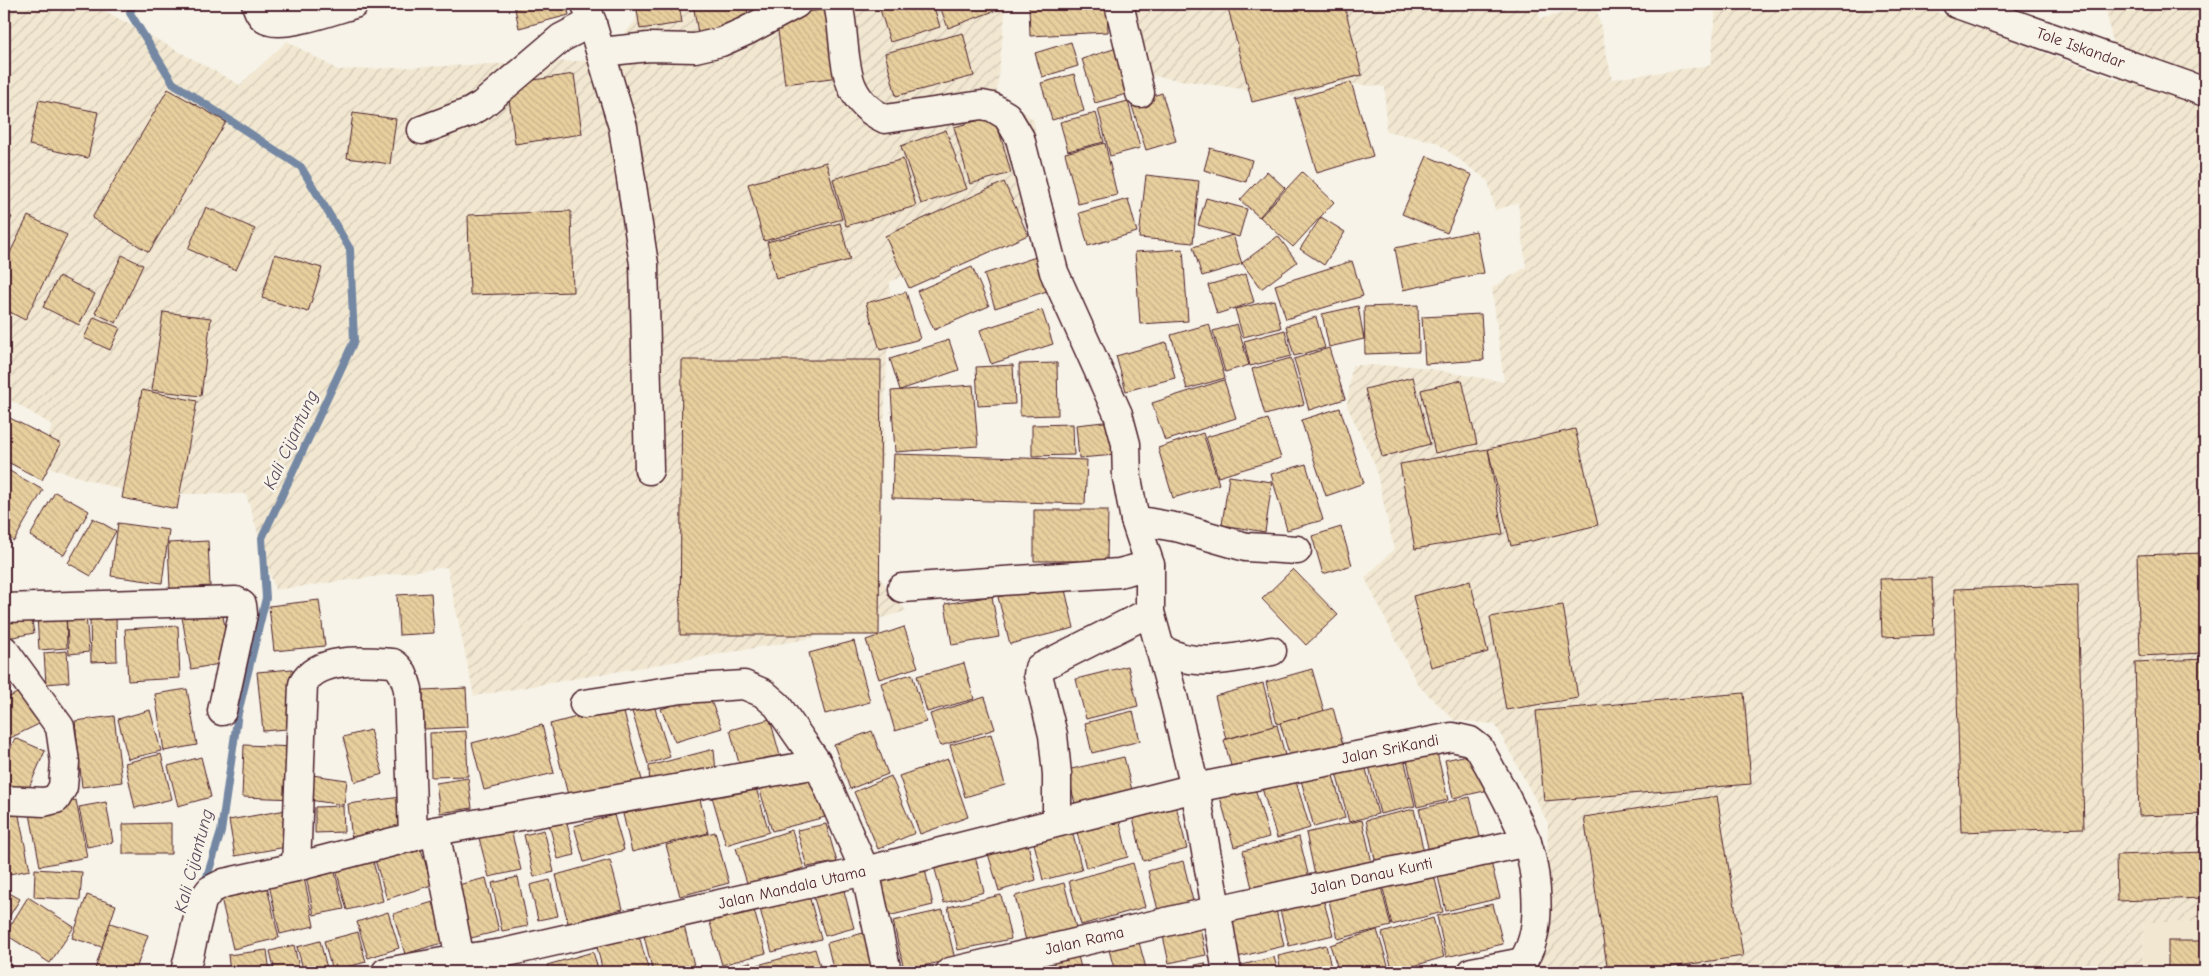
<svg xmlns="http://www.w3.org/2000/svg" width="2209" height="976" font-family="'Comic Neue',sans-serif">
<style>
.built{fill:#f2e8d2}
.industrial{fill:url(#industrial-furrows)}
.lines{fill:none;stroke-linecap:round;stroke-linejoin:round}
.stream{stroke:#7588a3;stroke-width:8}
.building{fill:url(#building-back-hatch);stroke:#4a1f2b}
.street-casing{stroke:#4a1f2b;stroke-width:31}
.secondary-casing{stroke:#4a1f2b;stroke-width:31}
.street{stroke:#f7f3e8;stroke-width:28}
.secondary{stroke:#f7f3e8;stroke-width:28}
.labels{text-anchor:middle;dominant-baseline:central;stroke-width:5;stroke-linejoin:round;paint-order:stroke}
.street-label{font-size:16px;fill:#4a1f2b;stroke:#f7f3e8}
.water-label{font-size:18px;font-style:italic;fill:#5c4b5d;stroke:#f7f3e8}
</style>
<defs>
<pattern id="industrial-furrows" width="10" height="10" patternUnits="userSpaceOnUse" patternTransform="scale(1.25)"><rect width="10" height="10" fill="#f2e8d2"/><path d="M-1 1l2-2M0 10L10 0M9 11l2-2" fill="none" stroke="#d1c7b4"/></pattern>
<pattern id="building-back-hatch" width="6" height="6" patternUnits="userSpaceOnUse" patternTransform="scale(1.25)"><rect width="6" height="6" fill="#e8cf9e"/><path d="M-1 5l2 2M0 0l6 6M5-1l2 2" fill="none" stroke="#c8b188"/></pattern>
</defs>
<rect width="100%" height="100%" fill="#f7f3e8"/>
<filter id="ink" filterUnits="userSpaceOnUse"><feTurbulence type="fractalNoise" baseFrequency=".02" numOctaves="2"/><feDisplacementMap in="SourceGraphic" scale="10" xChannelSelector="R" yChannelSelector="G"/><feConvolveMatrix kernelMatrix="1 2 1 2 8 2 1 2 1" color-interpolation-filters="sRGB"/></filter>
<g filter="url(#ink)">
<path class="built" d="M2144 922H2205V972H2142Z"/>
<g class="industrial">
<path d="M4 4H92L240 85 287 41 338 70 602 60 635 21 638 4H1006L997 91 1034 120 1042 208 890 282 878 576 906 611 807 639 474 696 447 567 275 590 246 494H135L40 465 52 425 4 396Z"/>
<path d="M1128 4H1537L1540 19 1596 5 1612 79 1711 65 1716 4H1915L2120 81 2105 4H2205V922H2144L2142 972H1540L1546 916 1548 823 1495 724 1454 720 1418 685 1365 578 1394 549 1375 465 1347 406 1352 365 1413 366 1504 382 1492 288 1526 267 1518 203 1495 210 1488 181 1436 142 1386 131 1385 87 1329 82 1296 97 1146 75Z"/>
</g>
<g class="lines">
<path class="stream" d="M133 4 130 13 173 83 301 167 350 249 354 341 262 538 266 598 238 713 221 832 204 886"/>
</g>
<g class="building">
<path d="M514 4H567L569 15 519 28Z"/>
<path d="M636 4H679L682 23 640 29Z"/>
<path d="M693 4H746L750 24 698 33Z"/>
<path d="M886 4H933L940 27 890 42 879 6Z"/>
<path d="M939 4H1013L948 28Z"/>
<path d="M1029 4H1107L1108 32 1030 36Z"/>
<path d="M1227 4H1344L1362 75 1252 102Z"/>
<path d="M830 9 839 77 785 84 776 16Z"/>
<path d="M963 33 974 76 896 96 885 53Z"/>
<path d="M1071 42 1078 66 1042 77 1035 53Z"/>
<path d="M1117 48 1130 93 1095 103 1082 59Z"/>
<path d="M574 74 582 134 515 144 507 84Z"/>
<path d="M1074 74 1084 111 1052 120 1041 83Z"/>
<path d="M1351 82 1373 156 1317 173 1295 99Z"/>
<path d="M168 89 226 122 149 252 92 218Z"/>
<path d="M1162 93 1176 141 1146 150 1131 103Z"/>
<path d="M39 100 98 112 88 158 29 145Z"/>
<path d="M1128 101 1140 148 1110 156 1098 109Z"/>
<path d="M353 113 396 119 390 164 347 158Z"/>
<path d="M1096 113 1104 142 1068 151 1060 122Z"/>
<path d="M995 116 1011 173 970 184 954 127Z"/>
<path d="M946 130 967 189 921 204 901 146Z"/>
<path d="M1105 143 1117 195 1078 204 1065 153Z"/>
<path d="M1210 148 1252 160 1246 182 1204 170Z"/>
<path d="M1427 156 1472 175 1447 233 1402 214Z"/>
<path d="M903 159 916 206 846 226 833 179Z"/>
<path d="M826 162 842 219 764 241 748 184Z"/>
<path d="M1267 171 1285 188 1259 217 1240 200Z"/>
<path d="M1302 172 1334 202 1293 247 1260 217Z"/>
<path d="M1146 175 1199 181 1193 243 1139 238Z"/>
<path d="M1004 182 1028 235 909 288 885 236Z"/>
<path d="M1206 198 1247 209 1239 237 1198 225Z"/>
<path d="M1128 199 1137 232 1088 246 1079 213Z"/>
<path d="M206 207 255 229 236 270 188 249Z"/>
<path d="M571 211 573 292 470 295 468 215Z"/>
<path d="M4 212 12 217 4 233Z"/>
<path d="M28 216 67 235 25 320 4 309V265Z"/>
<path d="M1321 217 1345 232 1324 265 1300 249Z"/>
<path d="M840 223 850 260 776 279 767 242Z"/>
<path d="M1476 231 1484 273 1403 290 1395 248Z"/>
<path d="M1233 235 1242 264 1202 276 1193 247Z"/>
<path d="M1278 236 1297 262 1261 289 1242 263Z"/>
<path d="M1183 249 1188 321 1140 324 1135 252Z"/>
<path d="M275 254 322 268 308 312 262 298Z"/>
<path d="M122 255 143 265 116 323 95 313Z"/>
<path d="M1036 257 1047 291 995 308 984 274Z"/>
<path d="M1352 261 1363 296 1286 319 1275 285Z"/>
<path d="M972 267 989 306 934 330 917 291Z"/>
<path d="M1246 274 1254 302 1217 314 1208 285Z"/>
<path d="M59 276 95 294 79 325 43 307Z"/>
<path d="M906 292 920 339 880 350 866 303Z"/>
<path d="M1274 300 1281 328 1243 337 1235 309Z"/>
<path d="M1418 305 1419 352 1365 354 1364 307Z"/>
<path d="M1358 306 1364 339 1329 347 1322 314Z"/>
<path d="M1042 310 1053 344 991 364 980 330Z"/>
<path d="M163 312 211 318 201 396 152 390Z"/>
<path d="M1481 314 1484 360 1425 364 1422 317Z"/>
<path d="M94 317 120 328 110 350 84 338Z"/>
<path d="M1316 317 1325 348 1294 356 1286 326Z"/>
<path d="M1209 324 1225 378 1187 389 1171 335Z"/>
<path d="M1237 324 1249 365 1225 372 1213 331Z"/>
<path d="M1285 330 1291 356 1250 366 1244 341Z"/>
<path d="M949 340 959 370 900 390 890 359Z"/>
<path d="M1166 342 1175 378 1126 391 1116 356Z"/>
<path d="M1329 348 1345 399 1309 410 1294 359Z"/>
<path d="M1291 358 1304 404 1265 415 1252 369Z"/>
<path d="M682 360H881L879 635H680Z"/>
<path d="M1057 363 1058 415 1020 416 1019 364Z"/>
<path d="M1013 365 1015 404 978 406 976 367Z"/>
<path d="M1413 377 1430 444 1382 457 1365 389Z"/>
<path d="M1224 380 1236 418 1165 441 1152 403Z"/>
<path d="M1462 380 1477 444 1435 453 1421 390Z"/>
<path d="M973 385 978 446 895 452 891 391Z"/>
<path d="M142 390 197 401 177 509 122 498Z"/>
<path d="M1340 408 1364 483 1326 496 1301 420Z"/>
<path d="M4 415 61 444 42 480 4 460Z"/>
<path d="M1268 419 1281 458 1218 477 1206 437Z"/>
<path d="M1113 421 1116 455 1079 458 1076 425Z"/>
<path d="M1073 424 1074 455 1032 456V425Z"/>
<path d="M1575 429 1598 525 1511 546 1488 449Z"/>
<path d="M1203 433 1219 484 1173 498 1158 448Z"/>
<path d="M1488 449 1503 534 1415 549 1400 464Z"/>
<path d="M894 454 1087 460 1085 504 892 498Z"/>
<path d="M1306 464 1323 520 1287 530 1271 474Z"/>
<path d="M6 469 43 490 14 541 4 535V473Z"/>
<path d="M1229 476 1272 482 1265 532 1222 525Z"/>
<path d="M55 492 89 511 64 555 30 536Z"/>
<path d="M1034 510H1108L1107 561H1034Z"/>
<path d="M93 518 116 531 91 576 68 563Z"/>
<path d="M118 523 169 530 162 583 111 576Z"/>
<path d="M1341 527 1352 565 1323 574 1312 536Z"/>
<path d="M208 541 210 586 170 589 168 543Z"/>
<path d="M2205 553V653L2140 656 2137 555Z"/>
<path d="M1293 569 1338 615 1306 645 1262 599Z"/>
<path d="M1932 578 1934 635 1882 637 1880 579Z"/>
<path d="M1063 581 1074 628 1010 644 998 597Z"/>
<path d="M1470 581 1488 652 1431 667 1413 596Z"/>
<path d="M2078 585 2084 828 1961 832 1954 589Z"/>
<path d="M431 593 434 633 399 635 397 595Z"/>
<path d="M992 596 999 637 952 645 945 604Z"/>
<path d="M319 600 325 646 274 651 269 606Z"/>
<path d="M1563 605 1578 698 1506 710 1490 617Z"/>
<path d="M30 609 34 633 8 638 4 616Z"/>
<path d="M222 610 231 662 191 669 182 617Z"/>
<path d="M66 613 67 648 39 650 37 615Z"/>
<path d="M86 615 89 652 69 654 66 616Z"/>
<path d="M116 618 117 661 91 662 90 619Z"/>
<path d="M178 626 180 678 128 681 125 629Z"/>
<path d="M904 627 918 667 879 679 866 640Z"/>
<path d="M854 641 870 702 825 714 809 653Z"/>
<path d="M67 651 69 682 46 684 44 653Z"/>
<path d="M2205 659V814L2139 816 2135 662Z"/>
<path d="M964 663 974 699 927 712 917 676Z"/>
<path d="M1128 666 1138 706 1086 719 1076 679Z"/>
<path d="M292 669 298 728 263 731 257 672Z"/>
<path d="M1312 669 1324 711 1277 724 1266 682Z"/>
<path d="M912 674 926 722 895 731 881 683Z"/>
<path d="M1263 683 1274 726 1226 739 1215 696Z"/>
<path d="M26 688 43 722 4 741V700Z"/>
<path d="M466 688 468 727 424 729 423 690Z"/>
<path d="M187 689 197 745 164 751 155 694Z"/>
<path d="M1744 693 1751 784 1544 801 1536 711Z"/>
<path d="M708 694 722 728 675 742 661 709Z"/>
<path d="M985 697 995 729 940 746 930 714Z"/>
<path d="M653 702 670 757 648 764 631 708Z"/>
<path d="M622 705 642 780 569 799 550 724Z"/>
<path d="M1333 708 1343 745 1291 760 1280 723Z"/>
<path d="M150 710 161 751 128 759 118 719Z"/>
<path d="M1133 711 1140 741 1092 753 1085 723Z"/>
<path d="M114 716 122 782 82 787 75 721Z"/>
<path d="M770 719 782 763 742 774 730 730Z"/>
<path d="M542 725 554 773 484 790 472 743Z"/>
<path d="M1277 725 1286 759 1233 773 1224 740Z"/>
<path d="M370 730 383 774 355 782 343 737Z"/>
<path d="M466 731 468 776 431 777 430 733Z"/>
<path d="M872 731 888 774 850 789 834 745Z"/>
<path d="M991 734 1005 785 965 797 950 745Z"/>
<path d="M15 738 45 751 27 792 4 782V763Z"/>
<path d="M1435 744 1448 800 1417 807 1405 750Z"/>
<path d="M244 745 297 747 296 799 242 797Z"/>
<path d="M714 749 716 773 650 791 649 766Z"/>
<path d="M1402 749 1415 806 1380 814 1367 757Z"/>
<path d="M1481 752 1489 790 1453 798 1445 760Z"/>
<path d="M161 754 172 799 135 808 125 763Z"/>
<path d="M201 757 211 797 178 806 168 766Z"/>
<path d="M1124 757 1135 803 1078 816 1067 770Z"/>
<path d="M1363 758 1378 814 1349 822 1334 765Z"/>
<path d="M948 759 968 817 920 834 899 776Z"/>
<path d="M1330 765 1345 818 1314 827 1299 773Z"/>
<path d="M813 773 825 817 772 831 759 787Z"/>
<path d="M312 775 347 780 344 805 309 800Z"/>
<path d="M1294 775 1310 828 1277 838 1261 785Z"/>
<path d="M891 776 915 833 878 849 854 792Z"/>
<path d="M468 778 472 808 440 813 436 783Z"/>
<path d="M754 781 769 832 726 845 711 793Z"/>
<path d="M1254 785 1269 837 1234 847 1219 794Z"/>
<path d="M699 795 708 833 632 852 623 814Z"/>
<path d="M1717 796 1743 956 1640 972H1608L1584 817Z"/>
<path d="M401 797 405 833 352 840 348 804Z"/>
<path d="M1470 797 1482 844 1430 856 1419 809Z"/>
<path d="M76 800 87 857 40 866 29 809Z"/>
<path d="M106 802 113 842 87 847 79 807Z"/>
<path d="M1175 802 1187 849 1143 861 1132 813Z"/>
<path d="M343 806 344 832 315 833V807Z"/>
<path d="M1414 809 1425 857 1377 868 1366 820Z"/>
<path d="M286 810 292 846 235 856 229 820Z"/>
<path d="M18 811 30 870 4 875V814Z"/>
<path d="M614 815 624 850 584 862 574 826Z"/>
<path d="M1119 818 1128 857 1086 868 1076 828Z"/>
<path d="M566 820 575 855 558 859 549 824Z"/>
<path d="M1362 820 1373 867 1316 880 1306 833Z"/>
<path d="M171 823V854H123V824Z"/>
<path d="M826 824 837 862 807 867 797 830Z"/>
<path d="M511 830 521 870 489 877 479 838Z"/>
<path d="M544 830 554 872 534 877 524 835Z"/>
<path d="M792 830 804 868 748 886 736 848Z"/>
<path d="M1072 831 1082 870 1043 880 1033 839Z"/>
<path d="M715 832 729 883 680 896 666 845Z"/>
<path d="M1299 837 1310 882 1254 896 1243 851Z"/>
<path d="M1027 840 1036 880 999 891 987 850Z"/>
<path d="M420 846 432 885 387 899 375 860Z"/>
<path d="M974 852 984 892 944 903 933 862Z"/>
<path d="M2205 852V898L2117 901 2116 855Z"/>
<path d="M1489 854 1500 898 1446 911 1436 868Z"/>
<path d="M372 857 383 901 347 910 335 866Z"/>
<path d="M610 860 623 909 568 923 556 875Z"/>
<path d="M1183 861 1193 901 1158 910 1148 871Z"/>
<path d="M1133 863 1145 907 1081 925 1069 881Z"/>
<path d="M333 864 344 909 314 915 305 871Z"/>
<path d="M924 865 933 905 880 918 871 878Z"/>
<path d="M1432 867 1443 912 1392 925 1381 880Z"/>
<path d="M35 869 82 872 80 900 34 897Z"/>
<path d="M303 872 314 926 280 934 268 880Z"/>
<path d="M518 877 528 926 502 931 492 883Z"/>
<path d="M486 878 499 931 467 939 454 886Z"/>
<path d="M1379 879 1391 926 1338 939 1327 892Z"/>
<path d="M550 880 558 916 538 920 530 885Z"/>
<path d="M841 880 854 928 825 936 811 888Z"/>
<path d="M1064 883 1076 928 1026 941 1015 896Z"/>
<path d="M267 887 279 938 233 949 221 898Z"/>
<path d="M807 888 821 939 772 952 758 902Z"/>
<path d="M4 890 20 899 4 925Z"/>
<path d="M1321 891 1333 935 1289 946 1278 902Z"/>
<path d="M87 895 116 905 102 947 72 938Z"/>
<path d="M1001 895 1011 939 958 950 948 907Z"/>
<path d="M28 897 74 927 50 963 5 934Z"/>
<path d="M1274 901 1284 946 1238 957 1228 912Z"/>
<path d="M433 902 445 942 405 954 393 914Z"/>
<path d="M752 903 766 953 722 965 708 916Z"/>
<path d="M1493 904 1503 944 1446 957 1437 916Z"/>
<path d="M943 910 955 959 904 970 893 921Z"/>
<path d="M388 912 399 948 368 958 357 922Z"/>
<path d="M1433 918 1444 957 1393 972 1382 933Z"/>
<path d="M1198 919 1206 955 1169 963 1161 927Z"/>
<path d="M683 922 695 969 683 972H653L643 932Z"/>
<path d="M110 923 148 935 135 972H94Z"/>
<path d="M874 930 875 972H834L827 943Z"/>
<path d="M1377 930 1389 968 1374 972H1339L1330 945Z"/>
<path d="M1136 931 1147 972H1115L1106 939Z"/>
<path d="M358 932 366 962 332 971 324 941Z"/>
<path d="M638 932 649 972H603L596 943Z"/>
<path d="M320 941 328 972H304L297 947Z"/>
<rect x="2168" y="941" width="37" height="31"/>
<path d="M294 945 300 972H275L270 951Z"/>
<path d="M1326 945 1332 972H1281L1278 956Z"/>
<path d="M815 949 822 972H760L758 965Z"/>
<path d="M267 950 270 972H230L228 955Z"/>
<path d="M593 952 599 972H549L547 965Z"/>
<path d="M1077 952 1082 972H1028L1026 964Z"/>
<path d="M1274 957 1278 972H1235L1234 967Z"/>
<path d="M750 962 753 972H712Z"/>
<path d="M1205 963 1207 972H1164Z"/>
<path d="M10 964 18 972H4Z"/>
<path d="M1026 967 1027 972H1002Z"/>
</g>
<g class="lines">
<defs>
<g id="street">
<path d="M256 4C258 11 262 19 270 21 287 27 336 9 354 4"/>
<path d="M586 4 623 127 644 264 649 470"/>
<path d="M838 4C849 48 835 96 885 119L982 105 992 107 1007 116 1020 138 1054 272 1118 414 1126 444 1127 478 1135 520 1150 565V612L1173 696 1195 788 1227 972"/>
<path d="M1119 4 1140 93"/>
<path d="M601 52 649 47 695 48 721 42 746 31 796 4"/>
<path d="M422 130 470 112 482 105 561 38 592 22"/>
<path d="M1135 520 1180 528 1246 547 1297 550"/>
<path d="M902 588 1119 573 1150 565"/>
<path d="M4 608 236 601 242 605 243 614 222 711"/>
<path d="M1160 648C1195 670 1234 658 1272 651"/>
<path d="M4 650 60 727 65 762 63 787 56 799 44 802 4 800"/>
<path d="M584 704 682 689 744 685 763 693 777 705 818 764"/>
<path d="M1057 822V774L1053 735 1038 675 1039 668 1150 612"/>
<path d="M435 831 460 959"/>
<path d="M296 867 303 684C318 656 366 661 393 663 403 669 405 679 408 689L413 837"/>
<path d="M185 972 202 901 210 890 224 883 296 867 435 831 818 764 865 871 887 972"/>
<path id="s1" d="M386 972 460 959 503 953 865 871 1195 788 1452 737 1470 741 1479 748C1496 778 1513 809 1526 840 1536 866 1540 912 1533 938 1530 951 1523 962 1516 972"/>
<path id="s2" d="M950 972 1235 906 1527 842"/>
<path d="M1472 972 1523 962"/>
</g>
<g id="secondary">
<path id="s3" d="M1957 4 2205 92"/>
</g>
</defs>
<use href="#street" class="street-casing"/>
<use href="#secondary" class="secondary-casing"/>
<use href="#street" class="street"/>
<use href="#secondary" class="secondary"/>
</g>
</g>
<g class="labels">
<g class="street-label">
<text stroke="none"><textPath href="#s3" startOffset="131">Tole Iskandar</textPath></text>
<text stroke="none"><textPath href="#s1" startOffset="1029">Jalan SriKandi</textPath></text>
<text stroke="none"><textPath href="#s2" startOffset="432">Jalan Danau Kunti</textPath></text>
<text stroke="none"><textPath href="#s1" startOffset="415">Jalan Mandala Utama</textPath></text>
<text stroke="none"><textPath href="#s2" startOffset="138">Jalan Rama</textPath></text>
</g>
<g class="water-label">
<text transform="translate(291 440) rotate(-65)">Kali Cijantung</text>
<text transform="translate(194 861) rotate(-75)">Kali Cijantung</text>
</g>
</g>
<rect width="2209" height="976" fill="none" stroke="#f7f3e8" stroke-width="20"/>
<rect x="10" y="10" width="2189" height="956" fill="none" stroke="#4a1f2b" stroke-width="2" filter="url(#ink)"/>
</svg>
